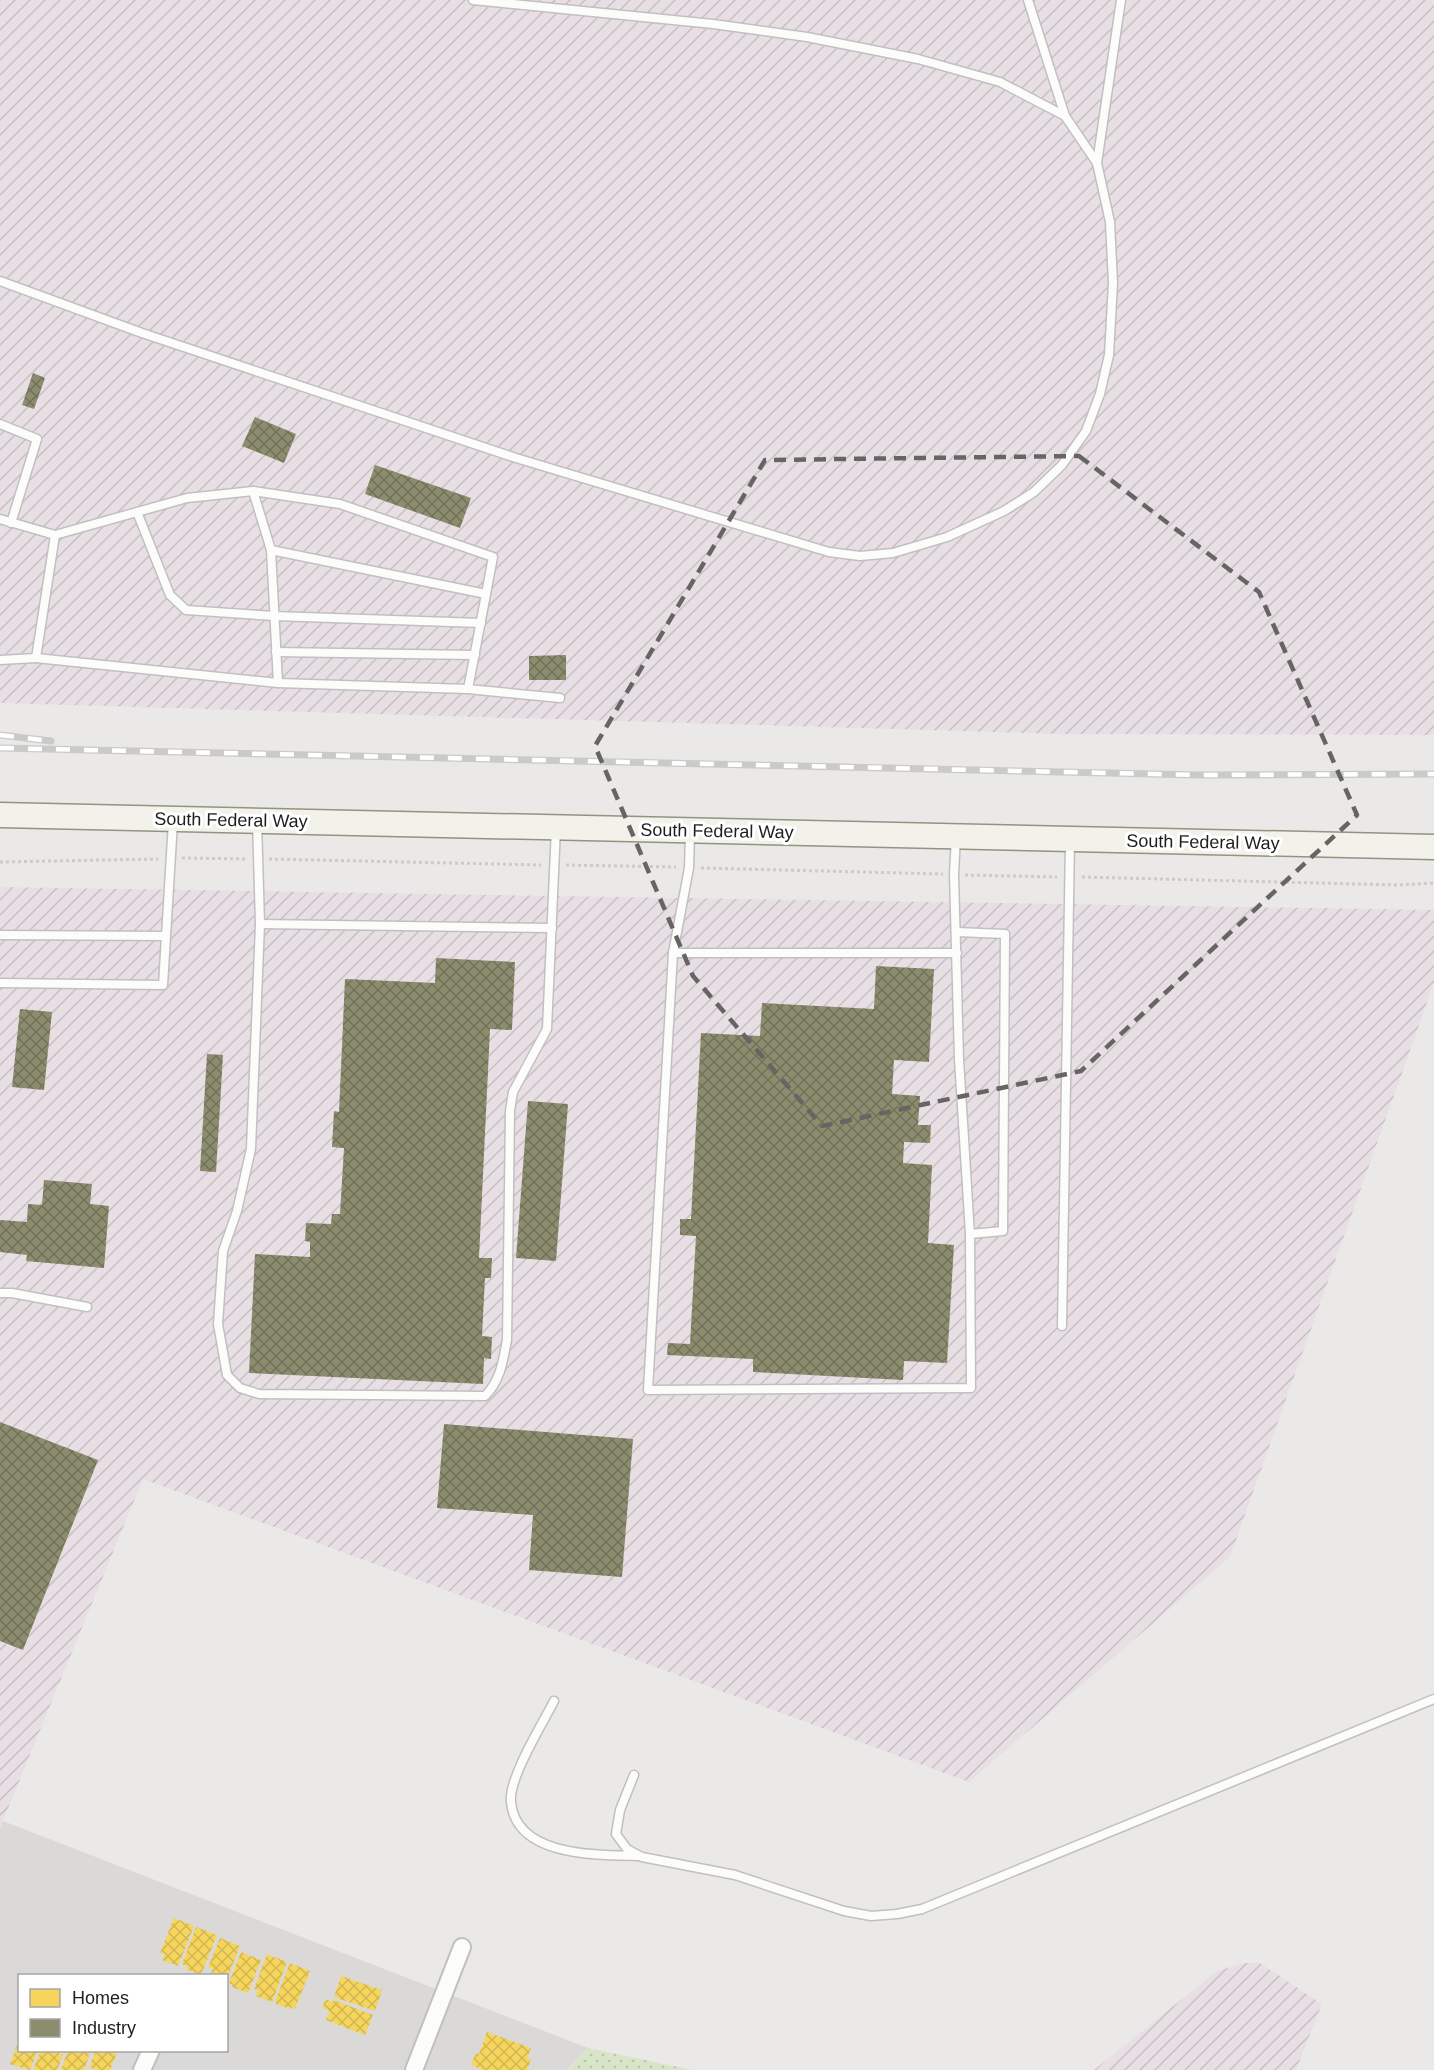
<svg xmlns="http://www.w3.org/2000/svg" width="1434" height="2070" font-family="Arial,sans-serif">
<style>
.residential{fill:#dad9d8;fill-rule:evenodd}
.industrial{fill:url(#industrial-furrows)}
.grass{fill:url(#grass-dots)}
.homes{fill:url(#homes-cross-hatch)}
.industry{fill:url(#industry-cross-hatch)}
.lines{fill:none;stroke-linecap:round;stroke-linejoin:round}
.service-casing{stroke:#c1c0bf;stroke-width:11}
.minor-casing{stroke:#c1c0bf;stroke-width:20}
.secondary-casing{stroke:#929381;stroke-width:27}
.path{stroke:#d4c8c7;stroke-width:3;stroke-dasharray:3 3;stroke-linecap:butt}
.service{stroke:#fcfcfb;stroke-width:8}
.minor{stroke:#fcfcfb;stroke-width:16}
.secondary{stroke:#f2f2eb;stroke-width:24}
.rail-casing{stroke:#cacac9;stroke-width:7}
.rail{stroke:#fff;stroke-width:4.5;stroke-dasharray:14;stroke-linecap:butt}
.marked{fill:none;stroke:#666564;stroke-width:4.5;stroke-dasharray:12 8;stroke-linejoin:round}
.labels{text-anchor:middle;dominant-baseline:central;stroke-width:6;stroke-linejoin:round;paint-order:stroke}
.street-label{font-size:18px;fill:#1e1e1e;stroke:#fff}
</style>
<defs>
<pattern id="industrial-furrows" width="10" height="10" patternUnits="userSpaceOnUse" patternTransform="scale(1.5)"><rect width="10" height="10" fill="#e8dfe5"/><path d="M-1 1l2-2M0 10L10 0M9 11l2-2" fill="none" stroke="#c7bfc4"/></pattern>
<pattern id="grass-dots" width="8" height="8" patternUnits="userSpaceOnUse" patternTransform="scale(1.5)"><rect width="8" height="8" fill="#d9e5c9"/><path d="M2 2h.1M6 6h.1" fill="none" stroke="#bac4ac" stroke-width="1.8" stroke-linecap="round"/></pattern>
<pattern id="homes-cross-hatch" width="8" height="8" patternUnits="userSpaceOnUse" patternTransform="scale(1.5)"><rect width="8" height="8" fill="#f6d55c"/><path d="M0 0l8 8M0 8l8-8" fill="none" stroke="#d2b650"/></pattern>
<pattern id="industry-cross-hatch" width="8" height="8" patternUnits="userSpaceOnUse" patternTransform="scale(1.5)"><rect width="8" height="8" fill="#8c8c6e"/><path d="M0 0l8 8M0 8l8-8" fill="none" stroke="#72725a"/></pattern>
</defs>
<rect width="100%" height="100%" fill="#ebe9e7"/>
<path class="residential" d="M3 1821 588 2048 567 2070H0V1828ZM20 1976H226V2050H20Z"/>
<g class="industrial">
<path d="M0 0H1434V735L1062 734 0 703Z"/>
<path d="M0 887 1434 910V983L1230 1557 969 1782 143 1479 0 1828Z"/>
<path d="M1244 1963H1260L1322 2004 1296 2070H1094L1217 1971Z"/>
</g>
<path class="grass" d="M588 2048 692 2070H568Z"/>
<g class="homes">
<path d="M174 1918 194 1926 178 1966 162 1960 165 1954 160 1953Z"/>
<path d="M196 1927 217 1935 201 1975 186 1969 187 1966 182 1964Z"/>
<path d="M220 1938 240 1946 228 1976H210L213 1968 208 1967Z"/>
<path d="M241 1952 261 1960 248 1993 232 1987 233 1985 229 1983Z"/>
<path d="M267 1954 287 1962 272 2002 256 1996 258 1990 254 1989Z"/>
<path d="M290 1963 310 1971 295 2009 291 2007 290 2009 276 2004 275 2001Z"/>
<path d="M341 1976 382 1990 375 2011 334 1997Z"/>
<path d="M326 1999 333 2002 334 2000 373 2015 365 2035 326 2020 330 2011 322 2008Z"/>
<path d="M487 2032 531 2048 527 2058 531 2059 527 2070H484L471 2065 476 2053 479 2054Z"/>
<path d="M19 2040 20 2050H38L30 2070 10 2064Z"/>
<path d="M41 2050H59L58 2053 63 2055 57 2070H33Z"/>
<path d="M68 2050H91L84 2070H61Z"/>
<path d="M96 2050H118L110 2070H98L89 2067Z"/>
</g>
<g class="industry">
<path d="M33 373 45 378 34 409 22 405Z"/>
<path d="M255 417 296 434 284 463 242 446Z"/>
<path d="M375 465 471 498 460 528 365 494Z"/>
<path d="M566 655V680H529V656Z"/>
<path d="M436 958 515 962 512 1030 490 1029 479 1258H492L491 1278H485L482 1336 492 1337 491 1359 484 1358 483 1384 249 1373 255 1254 310 1257V1242L305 1241 306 1223 331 1224 332 1214H340L344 1148 332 1147 334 1111 339 1112 345 979 435 983Z"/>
<path d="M876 966 934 969 929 1062 894 1060 892 1094 920 1096 918 1125H931L930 1143 904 1142 903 1163 932 1165 928 1243 954 1245 947 1363 904 1361 903 1380 753 1372V1359L667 1355 668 1343 690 1344 696 1236 680 1235V1219H691L701 1033 760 1036 762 1003 874 1009Z"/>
<path d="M20 1009 52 1012 44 1090 12 1087Z"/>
<path d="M207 1054 223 1055 216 1172 200 1171Z"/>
<path d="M528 1101 568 1104 556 1261 516 1258Z"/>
<path d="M44 1180 92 1184 90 1204 109 1206 104 1268 26 1261 27 1255 0 1252V1220L27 1222 28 1204 42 1205Z"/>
<path d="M0 1422 98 1460 23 1650 0 1641Z"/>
<path d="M444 1424 633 1439 622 1577 529 1570 533 1515 437 1508Z"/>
</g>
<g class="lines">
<defs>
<g id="service">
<path d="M1028 0 1065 116"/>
<path d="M1097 163 1121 0"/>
<path d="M0 281 142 333 516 458 829 552 860 556 893 553 947 537 1004 511 1034 492 1062 465 1086 431 1100 394 1109 355 1113 283 1110 222 1097 163 1065 116 1000 82 918 59 807 37 713 24 473 0"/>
<path d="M0 424 37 439 11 523"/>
<path d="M137 512 170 595 186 610 274 616 481 623"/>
<path d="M0 519 55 535"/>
<path d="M271 550 486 594"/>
<path d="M276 652 475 655"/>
<path d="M36 658 278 683 271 550 253 491"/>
<path d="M0 660 36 658 55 535 187 498 253 491 340 504 493 557 468 689 278 683"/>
<path d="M468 689 560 698"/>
<path d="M257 821 260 924 251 1149 237 1211 223 1251 218 1324 227 1375 240 1388 259 1394 485 1396C501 1380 503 1360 507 1340L510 1111 513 1092 547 1029 556 828"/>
<path d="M690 833 689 868 673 953 648 1390 971 1388 970 1234 959 1059 954 874 956 837"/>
<path d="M260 924 552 928"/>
<path d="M957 932 1005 934 1003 1231 970 1234"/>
<path d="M0 935 165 936"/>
<path d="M673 953H957"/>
<path d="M0 983 163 985 173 822"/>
<path d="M0 1293H12L87 1307"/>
<path d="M1062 1326 1070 840"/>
<path d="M554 1701C543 1723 508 1779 511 1802 516 1857 597 1855 638 1856"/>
<path d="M634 1775 620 1810 616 1834 627 1849 642 1857 735 1875 844 1911 871 1916 897 1914 922 1909 1434 1699"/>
</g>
<g id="minor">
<path d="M142 2070 151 2050"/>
<path d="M414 2070 462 1947"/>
</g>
<path id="secondary" d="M0 815 1434 847"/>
</defs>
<use href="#service" class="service-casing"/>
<use href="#minor" class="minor-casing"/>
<use href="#secondary" class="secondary-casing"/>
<g class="path">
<path d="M182 858 248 859"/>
<path d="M269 859 541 865"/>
<path d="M0 862 158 859"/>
<path d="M566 865 676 867"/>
<path d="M701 868 943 874"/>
<path d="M965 875 1057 877"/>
<path d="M1082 877 1398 885 1434 883"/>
</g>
<use href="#service" class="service"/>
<use href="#minor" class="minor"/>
<use href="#secondary" class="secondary"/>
<defs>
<g id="rail">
<path d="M0 735 51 741"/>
<path d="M0 748 1199 775 1434 774"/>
</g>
</defs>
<use href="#rail" class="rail-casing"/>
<use href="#rail" class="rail"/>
</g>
<path class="marked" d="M1079 456 1259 592 1357 815 1081 1071 822 1126 693 976 595 746 765 460Z"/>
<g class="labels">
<g class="street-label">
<text transform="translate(231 820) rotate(1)">South Federal Way</text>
<text transform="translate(717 831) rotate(1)">South Federal Way</text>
<text transform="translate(1203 842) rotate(1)">South Federal Way</text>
</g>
</g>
<rect x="18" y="1974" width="210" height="78" fill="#ffffff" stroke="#a5a5a5" stroke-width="1.5"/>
<rect x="30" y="1989" width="30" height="18" fill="#f6d55c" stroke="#a5a5a5" stroke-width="1.5"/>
<text x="72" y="2004" font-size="18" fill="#1e1e1e">Homes</text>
<rect x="30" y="2019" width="30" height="18" fill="#8c8c6e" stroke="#a5a5a5" stroke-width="1.5"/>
<text x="72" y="2034" font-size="18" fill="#1e1e1e">Industry</text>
</svg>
